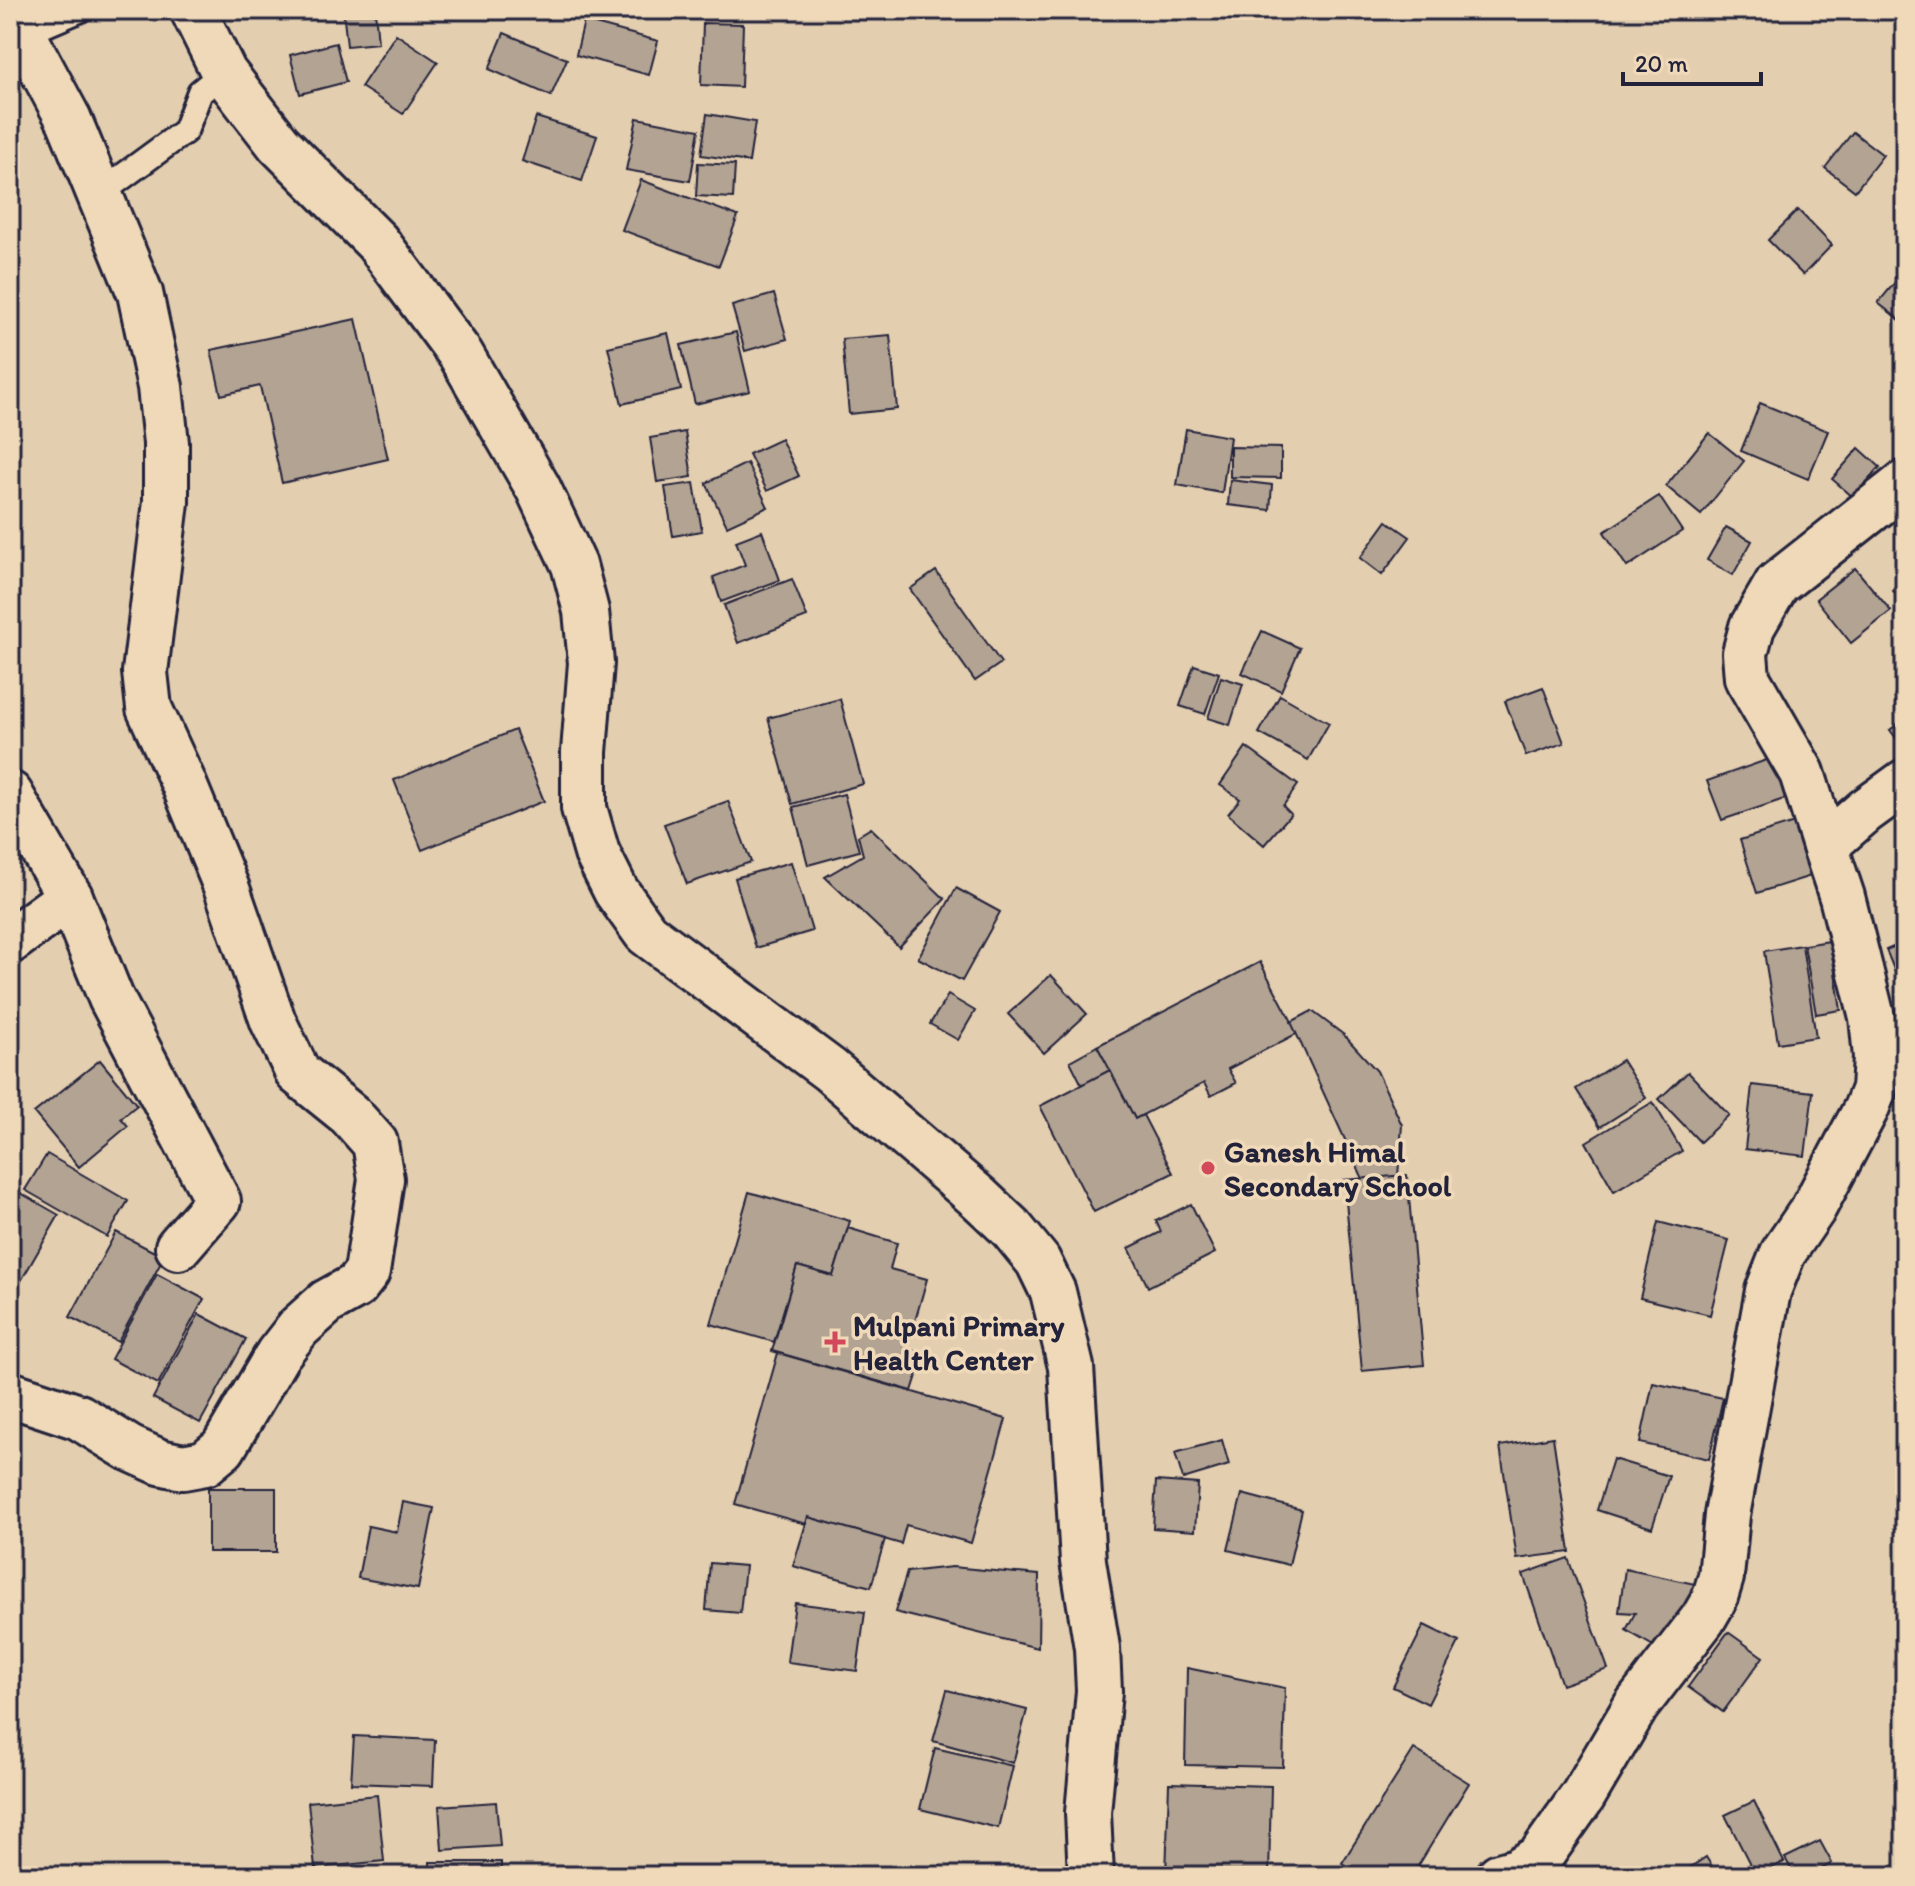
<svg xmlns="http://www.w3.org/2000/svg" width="1915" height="1886" font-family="Itim,sans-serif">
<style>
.building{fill:#b3a393;stroke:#22223b;stroke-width:2}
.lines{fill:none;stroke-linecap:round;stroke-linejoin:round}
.lane-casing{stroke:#22223b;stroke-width:30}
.street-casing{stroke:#22223b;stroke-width:50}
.primary-casing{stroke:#22223b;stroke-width:50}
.lane{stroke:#efd9b8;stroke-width:24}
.street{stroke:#efd9b8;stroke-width:44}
.primary{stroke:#efd9b8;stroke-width:44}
.poi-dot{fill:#d1495b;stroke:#efd9b8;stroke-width:3}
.labels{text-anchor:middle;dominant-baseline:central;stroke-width:7;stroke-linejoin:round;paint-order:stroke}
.poi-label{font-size:30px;font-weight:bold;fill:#22223b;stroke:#efd9b8;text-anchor:start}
</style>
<rect width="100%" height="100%" fill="#e3ceb0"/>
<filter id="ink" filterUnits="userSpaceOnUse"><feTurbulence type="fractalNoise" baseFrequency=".0125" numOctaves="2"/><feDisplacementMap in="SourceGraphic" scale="16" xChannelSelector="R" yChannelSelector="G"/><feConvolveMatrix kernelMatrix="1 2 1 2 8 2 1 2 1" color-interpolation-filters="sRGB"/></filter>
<g filter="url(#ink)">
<g class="building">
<path d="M343 10H375L378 43 347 46Z"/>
<path d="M1554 10H1577L1571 20Z"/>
<path d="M584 21 658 41 649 75 576 55Z"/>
<path d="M703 23 743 24 741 87 701 85Z"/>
<path d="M504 33 567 59 551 96 489 69Z"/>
<path d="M396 34 438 62 403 114 361 87Z"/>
<path d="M336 43 346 82 300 94 290 55Z"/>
<path d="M707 114 755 122 749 162 701 155Z"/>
<path d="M536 117 597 136 582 181 522 161Z"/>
<path d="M637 118 699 130 690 181 626 170Z"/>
<path d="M1853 132 1883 155 1855 191 1825 168Z"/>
<path d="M698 163 735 165 733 198 696 196Z"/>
<path d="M641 180 738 216 719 266 622 230Z"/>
<path d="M1798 210 1832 245 1803 275 1768 240Z"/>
<path d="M1905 270V324L1878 303Z"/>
<path d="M774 294 787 339 745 351 732 306Z"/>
<path d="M356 319 388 459 282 483 260 386 221 395 211 350Z"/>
<path d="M736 332 750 391 695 404 681 345Z"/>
<path d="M668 333 681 390 622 404 608 347Z"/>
<path d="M890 335 897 409 849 414 842 339Z"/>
<path d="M1760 403 1828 431 1808 479 1741 451Z"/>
<path d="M1186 429 1230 437 1222 493 1177 485Z"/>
<path d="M685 432 692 477 657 482 650 438Z"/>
<path d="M1709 433 1744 461 1701 515 1666 486Z"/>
<path d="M781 439 799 476 767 491 749 454Z"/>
<path d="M1230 447 1281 448V478L1230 477Z"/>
<path d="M1859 448 1880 467 1853 497 1832 479Z"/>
<path d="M747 463 768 507 727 526 706 483Z"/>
<path d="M1230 480 1272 485 1270 510 1228 505Z"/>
<path d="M694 483 702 531 673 536 665 487Z"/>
<path d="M1659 496 1682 531 1627 567 1604 532Z"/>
<path d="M1387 521 1410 537 1382 575 1360 558Z"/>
<path d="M1726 527 1752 541 1733 575 1707 560Z"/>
<path d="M762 531 780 580 721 602 713 577 745 565 736 541Z"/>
<path d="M1855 568 1891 611 1851 643 1816 599Z"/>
<path d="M936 571 1001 663 975 681 910 589Z"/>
<path d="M1905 576V602L1892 590Z"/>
<path d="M792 579 807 617 738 643 724 605Z"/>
<path d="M1262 631 1300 648 1281 691 1242 673Z"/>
<path d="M1194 665 1219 673 1205 714 1180 706Z"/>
<path d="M1221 677 1243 684 1230 725 1208 718Z"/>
<path d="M1543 687 1564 743 1526 756 1505 701Z"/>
<path d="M1280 695 1329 723 1308 760 1259 733Z"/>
<path d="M840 699 863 784 792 804 768 718Z"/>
<path d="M1905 718V750L1890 730Z"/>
<path d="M515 730 544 801 422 850 394 780Z"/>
<path d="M1246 747 1298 785 1283 806 1291 814 1264 845 1228 814 1240 799 1220 785Z"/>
<path d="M1775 757 1790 797 1722 820 1707 781Z"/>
<path d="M844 794 859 851 808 865 793 807Z"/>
<path d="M728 801 751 862 687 884 664 824Z"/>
<path d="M1804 820 1820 873 1757 893 1740 840Z"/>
<path d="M871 828 945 899 899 947 825 877 863 855 858 836Z"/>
<path d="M791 862 812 931 756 948 735 878Z"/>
<path d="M956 888 1000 912 962 981 918 958Z"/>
<path d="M1830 941 1841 1010 1816 1014 1804 945Z"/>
<path d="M1905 942V996L1886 950Z"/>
<path d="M1802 945 1816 1037 1778 1043 1764 951Z"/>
<path d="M1260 962 1298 1033 1228 1069 1236 1083 1211 1096 1204 1083 1135 1119 1097 1046Z"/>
<path d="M1051 975 1087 1014 1044 1053 1008 1014Z"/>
<path d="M948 995 975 1011 958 1040 930 1024Z"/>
<path d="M1312 1011 1344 1035 1377 1071 1402 1125 1398 1176 1363 1179 1291 1022Z"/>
<path d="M1097 1046 1110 1070 1082 1085 1070 1061Z"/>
<path d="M100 1060 137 1105 121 1118 128 1126 79 1167 34 1113Z"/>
<path d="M1622 1060 1646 1098 1600 1127 1576 1089Z"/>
<path d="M1110 1070 1135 1119 1143 1115 1173 1173 1094 1212 1040 1106Z"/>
<path d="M1688 1072 1729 1115 1700 1142 1659 1099Z"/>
<path d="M1752 1085 1813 1092 1805 1156 1745 1149Z"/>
<path d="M1653 1102 1682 1151 1614 1191 1586 1142Z"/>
<path d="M47 1154 128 1201 107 1237 25 1190Z"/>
<path d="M1407 1175 1424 1365 1362 1371 1344 1180Z"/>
<path d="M10 1187 59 1215 21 1281 10 1275Z"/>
<path d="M749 1192 850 1221 833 1276 797 1266 774 1342 711 1324Z"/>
<path d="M1191 1204 1215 1253 1148 1287 1129 1248 1161 1232 1156 1221Z"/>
<path d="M1658 1222 1729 1240 1710 1315 1640 1298Z"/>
<path d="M848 1228 897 1243 890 1269 927 1279 907 1349 924 1354 912 1391 772 1351 797 1266 833 1276Z"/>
<path d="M116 1232 164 1257 118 1342 70 1317Z"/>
<path d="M157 1274 204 1299 158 1384 111 1359Z"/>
<path d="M199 1314 246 1339 200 1423 153 1398Z"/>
<path d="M778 1353 1006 1419 971 1543 906 1525 901 1544 808 1517 806 1524 735 1504Z"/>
<path d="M1653 1383 1723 1398 1709 1459 1640 1443Z"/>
<path d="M1553 1437 1570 1552 1517 1559 1500 1446Z"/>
<path d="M1222 1440 1229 1465 1183 1479 1175 1453Z"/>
<path d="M1613 1459 1669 1476 1652 1528 1597 1510Z"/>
<path d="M1156 1481 1198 1484 1195 1531 1153 1528Z"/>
<rect x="208" y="1488" width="68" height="64"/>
<path d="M1242 1494 1302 1510 1289 1565 1228 1550Z"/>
<path d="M403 1502 434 1508 418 1589 358 1578 368 1526 397 1532Z"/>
<path d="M808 1517 885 1539 871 1587 793 1566Z"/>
<path d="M1568 1558 1608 1669 1562 1685 1523 1574Z"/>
<path d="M710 1563 745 1566 740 1613 706 1610Z"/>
<path d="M952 1567 1039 1575 1038 1648 895 1612 907 1572Z"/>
<path d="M1625 1569 1695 1584V1616L1667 1654 1626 1630 1635 1613 1619 1612Z"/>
<path d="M795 1603 865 1612 857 1671 787 1662Z"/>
<path d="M1424 1625 1459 1642 1428 1704 1393 1687Z"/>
<path d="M1728 1632 1763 1657 1723 1712 1688 1687Z"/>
<path d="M1187 1668 1285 1688 1283 1767 1185 1765Z"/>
<path d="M947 1690 1027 1710 1013 1763 933 1741Z"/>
<path d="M354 1736 435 1740 433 1786 351 1783Z"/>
<path d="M935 1748 1013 1766 998 1828 920 1809Z"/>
<path d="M1414 1749 1469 1783 1412 1876H1363L1342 1863Z"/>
<path d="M1169 1783 1271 1786 1269 1876H1166Z"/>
<path d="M377 1795 384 1861 315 1868 308 1802Z"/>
<path d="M1754 1801 1784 1862 1756 1876 1725 1815Z"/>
<path d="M496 1802 500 1846 442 1850 439 1806Z"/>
<path d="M1820 1841 1832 1863 1813 1874 1814 1876H1795L1785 1858Z"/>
<path d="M1706 1857 1718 1876H1677Z"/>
<rect x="430" y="1862" width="71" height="14"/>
</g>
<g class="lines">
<defs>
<g id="lane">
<path d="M23 34 79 10"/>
<path d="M99 194 185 131 200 92 224 73"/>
</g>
<g id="street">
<path d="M10 21 23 34 69 120 140 293 160 387 166 443V502L145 672 149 708 183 782 227 889 273 1021 298 1073 350 1115 375 1143 381 1179 367 1272 356 1286 327 1302 299 1327 278 1354 223 1448 205 1463 183 1467 160 1462 129 1448 79 1417 10 1394"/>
<path d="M10 794 70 897"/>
<path d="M1825 846 1802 773 1747 678 1745 653 1752 627 1777 584 1905 483"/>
<path d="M10 941 70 897 111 998 218 1201 178 1247"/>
<path d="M1499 1876 1517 1871 1540 1857 1583 1796 1636 1706 1703 1619 1714 1600 1721 1577 1727 1515 1768 1291 1783 1253 1813 1209 1866 1109 1874 1089 1876 1057 1872 1017 1842 897 1825 846 1865 811 1905 782"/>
</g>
<path id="primary" d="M193 10 224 73 279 144 377 242 461 355 538 488 574 565 586 611 591 663 584 752V808L597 853 616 891 646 933 830 1070 979 1198 1011 1228 1038 1261 1053 1292 1071 1367 1083 1561 1097 1648 1099 1691 1088 1813 1091 1876"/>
</defs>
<use href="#lane" class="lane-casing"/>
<use href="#street" class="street-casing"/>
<use href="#primary" class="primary-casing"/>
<use href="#lane" class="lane"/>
<use href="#street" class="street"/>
<use href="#primary" class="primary"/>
</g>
</g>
<g class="poi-dot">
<circle cx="1208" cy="1168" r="8"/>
<path d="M831 1330h8v8h8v8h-8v8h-8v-8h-8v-8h8z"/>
</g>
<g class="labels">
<g class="poi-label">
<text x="1224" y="1151">Ganesh Himal<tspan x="1224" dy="34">Secondary School</tspan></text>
<text x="853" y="1325">Mulpani Primary<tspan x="853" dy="34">Health Center</tspan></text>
</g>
</g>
<rect width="1915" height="1886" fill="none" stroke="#efd9b8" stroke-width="40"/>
<rect x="20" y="20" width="1875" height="1846" fill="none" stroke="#22223b" stroke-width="3" filter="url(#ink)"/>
<path d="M1623 72v12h138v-12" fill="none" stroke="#22223b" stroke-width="4"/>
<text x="1635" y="72" font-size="24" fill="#22223b" stroke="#efd9b8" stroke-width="6" paint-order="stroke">20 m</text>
</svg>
